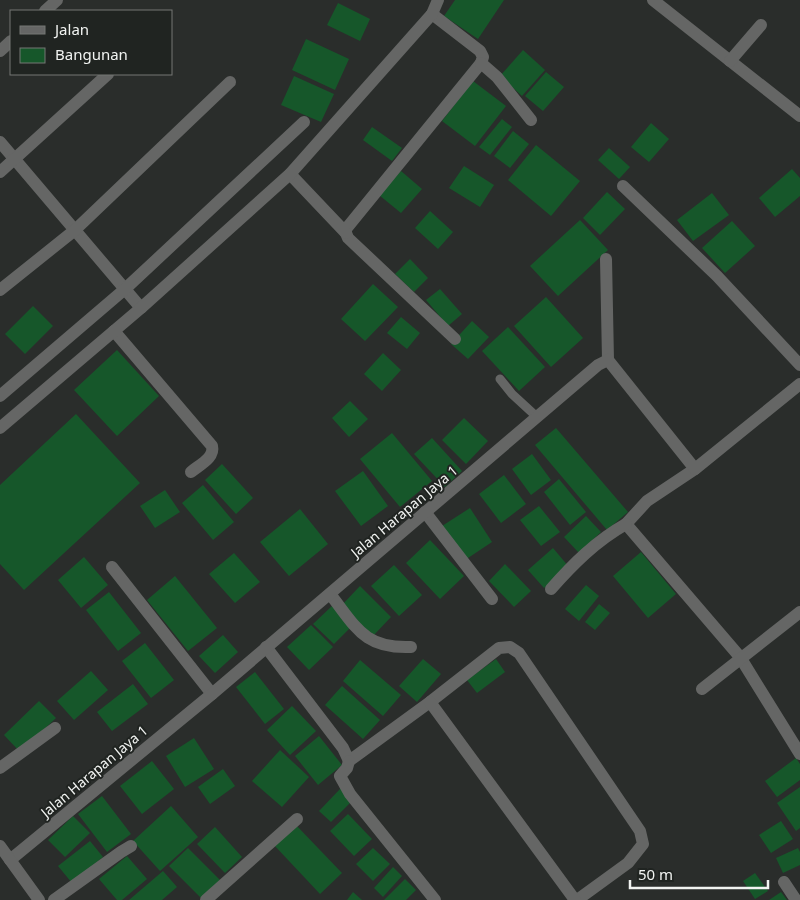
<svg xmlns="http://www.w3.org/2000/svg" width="800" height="900" font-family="'Noto Sans',sans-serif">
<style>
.building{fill:#16572a}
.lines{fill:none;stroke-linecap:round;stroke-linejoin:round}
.service{stroke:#656665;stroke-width:9}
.minor{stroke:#656665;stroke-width:12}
.tertiary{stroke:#656665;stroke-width:12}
.labels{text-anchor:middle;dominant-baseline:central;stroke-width:4;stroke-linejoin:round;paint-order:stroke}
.street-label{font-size:14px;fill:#f1f3f1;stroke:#202421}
</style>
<rect width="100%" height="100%" fill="#2a2d2b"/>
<g class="building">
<path d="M455 0H504L478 39 444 16Z"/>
<path d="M338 3 370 19 360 41 327 25Z"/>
<path d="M306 39 349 59 335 90 292 70Z"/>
<path d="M523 50 545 70 522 96 500 76Z"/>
<path d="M546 72 564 87 543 111 525 96Z"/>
<path d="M294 76 334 94 321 122 281 105Z"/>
<path d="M473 81 506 106 475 146 442 121Z"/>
<path d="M502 119 512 127 490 155 479 147Z"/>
<path d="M651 123 669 139 649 162 631 147Z"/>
<path d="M372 127 402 148 392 161 363 140Z"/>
<path d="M513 131 529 144 510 168 494 156Z"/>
<path d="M536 145 580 181 551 216 508 180Z"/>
<path d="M609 148 630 167 619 179 598 160Z"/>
<path d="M464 166 494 185 480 207 449 188Z"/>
<path d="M792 169 800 178V196L775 217 759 198Z"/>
<path d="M401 171 422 189 401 213 379 195Z"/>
<path d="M607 192 625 209 600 235 583 218Z"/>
<path d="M712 193 729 215 693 241 677 220Z"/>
<path d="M430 211 453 232 438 249 415 228Z"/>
<path d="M580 220 608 250 558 296 530 266Z"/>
<path d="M732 221 755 246 725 273 702 248Z"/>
<path d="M410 259 428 278 414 292 395 274Z"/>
<path d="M373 284 398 307 365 341 341 319Z"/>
<path d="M440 289 462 314 448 326 426 300Z"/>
<path d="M546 297 583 338 551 367 514 326Z"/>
<path d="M33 306 53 326 25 354 5 334Z"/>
<path d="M401 317 420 333 407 349 387 333Z"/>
<path d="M472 321 489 337 468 359 451 344Z"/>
<path d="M508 327 545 367 519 391 482 351Z"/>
<path d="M117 350 159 396 117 436 74 390Z"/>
<path d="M383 353 401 370 382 391 364 374Z"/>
<path d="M350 401 368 419 349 437 332 418Z"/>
<path d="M76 414 140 483 24 590 0 564V485Z"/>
<path d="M464 418 488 441 466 464 442 440Z"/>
<path d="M556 428 628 512 607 530 535 445Z"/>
<path d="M392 433 432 481 400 507 360 459Z"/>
<path d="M432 438 462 471 445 487 414 454Z"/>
<path d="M532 454 551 480 531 495 512 469Z"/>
<path d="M222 464 253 498 236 514 205 480Z"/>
<path d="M363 471 388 506 361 526 335 491Z"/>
<path d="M504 475 526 504 501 523 479 494Z"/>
<path d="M559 479 586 512 570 525 544 492Z"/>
<path d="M203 485 234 522 213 540 182 503Z"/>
<path d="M165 490 180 512 155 528 140 506Z"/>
<path d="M539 506 560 532 541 546 520 520Z"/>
<path d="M470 508 492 542 465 560 442 526Z"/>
<path d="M300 509 328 544 289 576 260 542Z"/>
<path d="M586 516 601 532 579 553 564 537Z"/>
<path d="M430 540 464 576 440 599 406 563Z"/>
<path d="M553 548 569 567 544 588 528 570Z"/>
<path d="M641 552 676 594 648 618 613 576Z"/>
<path d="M234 553 260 582 235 603 209 574Z"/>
<path d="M84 557 108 585 81 608 58 580Z"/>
<path d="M505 564 531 591 514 607 489 581Z"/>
<path d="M394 565 422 595 399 616 371 586Z"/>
<path d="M175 576 217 628 188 651 147 600Z"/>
<path d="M586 585 599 596 579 621 565 609Z"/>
<path d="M360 586 391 617 372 637 341 606Z"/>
<path d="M109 592 141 633 118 651 86 610Z"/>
<path d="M599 604 610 613 595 630 585 622Z"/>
<path d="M332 606 352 626 334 644 313 624Z"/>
<path d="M311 625 333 647 309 670 287 647Z"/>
<path d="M223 635 238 652 215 673 199 656Z"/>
<path d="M145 643 174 680 151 698 122 661Z"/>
<path d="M423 659 441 674 417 702 399 686Z"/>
<path d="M496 659 505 672 477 693 467 680Z"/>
<path d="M360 660 401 695 383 716 343 681Z"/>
<path d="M91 671 108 690 74 720 57 701Z"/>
<path d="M255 672 284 709 265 724 236 687Z"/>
<path d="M133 684 148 704 112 731 97 712Z"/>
<path d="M342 686 380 720 363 739 325 705Z"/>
<path d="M39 701 56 718 20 752 4 735Z"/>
<path d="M292 706 316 731 290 755 267 730Z"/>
<path d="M319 736 342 765 318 785 295 756Z"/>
<path d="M194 738 214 769 185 787 166 756Z"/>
<path d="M280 750 309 777 282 807 252 781Z"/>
<path d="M796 758 800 764V780L777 797 765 781Z"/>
<path d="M152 761 174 789 142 814 120 786Z"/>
<path d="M223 769 235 786 210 804 198 787Z"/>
<path d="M800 787V828L796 831 777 803Z"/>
<path d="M341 788 353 800 331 822 319 811Z"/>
<path d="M102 796 131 834 107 852 78 814Z"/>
<path d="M171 806 198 837 160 871 133 841Z"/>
<path d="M348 814 372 839 354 856 330 831Z"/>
<path d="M73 816 90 833 65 857 48 840Z"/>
<path d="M781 821 793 839 771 853 759 835Z"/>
<path d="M295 824 342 873 320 894 274 845Z"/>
<path d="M215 827 242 857 225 873 197 844Z"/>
<path d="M90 841 103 857 72 883 58 866Z"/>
<path d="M188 848 220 880 201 898 169 866Z"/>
<path d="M373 848 390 864 373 881 356 864Z"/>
<path d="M798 848 800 852V865L783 873 776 858Z"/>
<path d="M127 856 147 879 122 900H117L99 879Z"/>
<path d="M393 867 402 876 383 897 374 888Z"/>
<path d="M163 871 177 887 162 900H129Z"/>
<path d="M755 873 768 891 755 899 743 881Z"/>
<path d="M405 879 416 890 406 900H384Z"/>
<path d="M353 892 362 900H347Z"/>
<path d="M781 892 787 900H769Z"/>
</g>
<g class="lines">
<path class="service" d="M500 379 512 394 537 417"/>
<g class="minor">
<path d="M653 0 800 116"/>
<path d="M45 11 57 0"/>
<path d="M432 14 480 51 483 57 481 63 346 229V233L348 238 455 339"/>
<path d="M0 51 11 41"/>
<path d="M730 61 761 25"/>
<path d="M481 63 497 77 531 120"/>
<path d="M0 142 141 308"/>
<path d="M0 172 108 74"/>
<path d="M290 174 346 233"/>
<path d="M623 186 717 276 800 365"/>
<path d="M606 259 608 360"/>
<path d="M0 290 75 230 230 82"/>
<path d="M114 331 212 446C215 458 199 465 191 472"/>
<path d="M0 396 125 289 304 122"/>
<path d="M0 428 141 308 290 174 432 14 438 0"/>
<path d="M695 469 647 501 626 524 740 657 800 754"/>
<path d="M425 512 492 599"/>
<path d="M112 567 212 694"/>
<path d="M551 589C573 564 596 541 626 524"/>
<path d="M330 594C356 627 364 649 411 647"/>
<path d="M266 647 343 748 349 761 430 702 499 648 510 647 519 653 640 831 643 844 628 863 577 900"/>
<path d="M702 689 800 612"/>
<path d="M430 702 575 900"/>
<path d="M349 761 347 768 340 776 350 794 435 900"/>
<path d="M0 768 55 728"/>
<path d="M10 860 212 694 598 365 608 360 695 469 800 384"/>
<path d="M784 882 796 900"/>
<path d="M54 900 121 852 131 846"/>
<path d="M206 900 297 819"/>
</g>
<path class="tertiary" d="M0 846 39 900"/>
</g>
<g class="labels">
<g class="street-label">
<text transform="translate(404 511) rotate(-40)">Jalan Harapan Jaya 1</text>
<text transform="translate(94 771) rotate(-40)">Jalan Harapan Jaya 1</text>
</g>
</g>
<rect x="10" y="10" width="162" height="65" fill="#202421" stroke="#747774"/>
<rect x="20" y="26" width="25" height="8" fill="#656665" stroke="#747774"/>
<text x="55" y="35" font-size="15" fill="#f1f3f1">Jalan</text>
<rect x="20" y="48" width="25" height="15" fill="#16572a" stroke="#747774"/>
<text x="55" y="60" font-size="15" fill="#f1f3f1">Bangunan</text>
<path d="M630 880v8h138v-8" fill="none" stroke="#f1f3f1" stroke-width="2.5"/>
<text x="638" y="880" font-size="15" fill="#f1f3f1" stroke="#202421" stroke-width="4" paint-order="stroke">50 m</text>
</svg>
